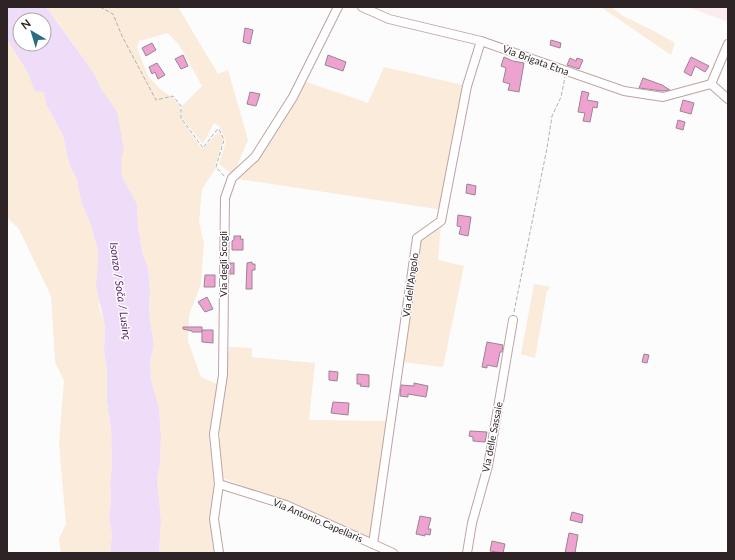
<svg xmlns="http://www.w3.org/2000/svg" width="735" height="560" font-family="Lato,sans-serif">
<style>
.built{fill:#fceced}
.green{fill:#faebdb}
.water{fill:#eedcf9;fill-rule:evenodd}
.building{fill:#eea2d0;stroke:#9b8491}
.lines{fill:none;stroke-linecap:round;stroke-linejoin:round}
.minor-casing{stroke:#bfa2a4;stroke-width:10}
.path{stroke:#b3b0b0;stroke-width:1;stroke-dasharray:4 2;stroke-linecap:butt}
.minor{stroke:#fff;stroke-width:8}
.labels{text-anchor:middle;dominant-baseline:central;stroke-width:3;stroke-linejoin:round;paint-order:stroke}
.street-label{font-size:10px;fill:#2f2425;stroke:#fff}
.water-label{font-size:11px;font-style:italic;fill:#531c6d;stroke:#fff}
</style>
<rect width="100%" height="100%" fill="#fcfcfc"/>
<path class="built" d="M688 7H728V22Z"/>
<g class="green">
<path d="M46 7H178L218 74 228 70 248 140 233 175 219 164 226 141 220 127 214 123 203 144 182 118V106L202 86 179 45 168 33 139 41 137 48 148 76 160 89 172 97 180 106 181 119 201 148 203 149 219 131 223 140 215 166 216 168 202 189 199 222 204 244 201 284 189 315 188 341 201 377 219 385 216 482 210 517 214 553H159L161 521 157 478 160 463 161 436 159 409 151 379 150 362 154 346 149 313 150 290 148 267 142 252 138 226 137 204 122 177 120 159 124 150C115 125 107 98 94 75 80 51 63 29 46 7Z"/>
<path d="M601 7H611L623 16 654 31 675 43 671 55Z"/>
<path d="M7 39 28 73 35 90 44 92 46 104 63 135 69 163 77 180 81 201 91 225 98 251 99 306 105 326 104 351 107 370V403L111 429 112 464 110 485 111 500 109 518 112 534 110 553H61L59 539 66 524 59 444 64 381 55 362 51 296 19 229 7 217Z"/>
<path d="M384 67 467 86 443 210 232 178 255 157 301 80 368 103Z"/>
<path d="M441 225 438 260 464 266 443 367 401 362 420 240Z"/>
<path d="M534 284 551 287 547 291 535 358 521 354Z"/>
<path d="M229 347 252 348V357L315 363 309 420 386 421 383 448 371 539 294 506 223 478C215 435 224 390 229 347Z"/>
</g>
<path class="water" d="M7 7H46L82 56 95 76 101 89 117 112 124 150 121 159 122 177 137 204 138 226 142 252 148 267 150 290 149 313 154 346 150 362 151 379 159 409 161 436 160 463 157 478 161 521 159 553H110L112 534 109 518 111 500 110 485 112 464 111 429 107 403V370L104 351 105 326 96 286 98 265V251L91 225 81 201 77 180 69 163 63 135 46 104 44 92 35 91 28 73 7 39ZM20 20H44V44H20Z"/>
<g class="building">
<path d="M245 28 253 30 250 44 243 42Z"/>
<path d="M551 40 561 43 560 48 550 45Z"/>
<path d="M152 43 156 50 146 56 142 48Z"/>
<path d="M183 55 188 66 181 69 175 59Z"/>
<path d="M328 55 346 62 343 71 325 65Z"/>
<path d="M504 57 513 61 524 63 519 92 508 90 510 84 503 82 506 68 501 66Z"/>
<path d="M691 57 709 66 705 72 695 66 691 76 684 72Z"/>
<path d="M570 58 576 61 577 58 583 60 579 69 567 65Z"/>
<path d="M157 63 165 75 158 79 155 72 152 74 149 67Z"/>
<path d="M643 78 662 85 670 90 663 91 639 88Z"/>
<path d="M582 91 589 93 587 100 598 102 597 108 593 107 590 122 583 121 585 113 578 112Z"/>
<path d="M250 92 260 94 256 106 247 104Z"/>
<path d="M683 100 694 103 691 114 680 111Z"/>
<path d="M678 120 685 122 683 130 676 128Z"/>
<path d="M467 184 476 186 475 195 466 193Z"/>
<path d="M458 215 471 217 468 236 459 234 461 227 457 226Z"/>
<path d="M234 236H241L240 239H243V250H232V241L234 240Z"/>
<path d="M252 262V264H255V270H252V289H246L247 263Z"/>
<rect x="230" y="263" width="4" height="11"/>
<path d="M205 275H215V287H204Z"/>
<path d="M207 297 213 309 205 312 198 302Z"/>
<path d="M183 327H202V332H192V331L183 329Z"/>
<path d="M202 330H213V343L202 342Z"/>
<path d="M487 342 503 345 502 352H500L497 367 487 365V368L482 367Z"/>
<path d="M644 354 649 355 647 363 642 362Z"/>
<path d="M329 371 338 372 337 381 329 380Z"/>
<path d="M357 374 369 375V387L360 386 361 384H357Z"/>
<path d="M414 383 428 386 426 397 408 394V397L400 396 401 385 414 386Z"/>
<path d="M333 402 349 403 348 415 331 413Z"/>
<path d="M470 431 487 432 485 442 473 441V437L469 436Z"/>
<path d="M572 512 583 515 582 523 570 520Z"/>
<path d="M420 516 431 518 428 529H431L430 535 425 534V536L416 534Z"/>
<path d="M569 533 578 535 575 553H565Z"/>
<path d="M492 541 505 544 503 553 490 551Z"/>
</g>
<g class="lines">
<defs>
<g id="minor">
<path d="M362 7 389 19 481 41 624 91 663 97 711 84 728 99"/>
<path d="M711 84 728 44"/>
<path d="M219 484 286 505 393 553"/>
<path d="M373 544 417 238 441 221 467 86 481 41"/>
<path d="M219 553 214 519 219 484 214 434 223 375 225 198 232 178 255 157 293 97 338 7"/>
<path d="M467 553 472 523 488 466 513 320"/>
</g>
</defs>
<use href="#minor" class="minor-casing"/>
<g class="path">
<path d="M100 7 113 14 122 36 156 100 173 96 181 106V118L203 148 216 131 219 129 224 140 216 167 225 177"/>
<path d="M514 312 547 148 552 116 561 97 565 77"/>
</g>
<use href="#minor" class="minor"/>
</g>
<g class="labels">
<g class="street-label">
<text transform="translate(536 60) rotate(20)">Via Brigata Etna</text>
<text transform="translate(223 264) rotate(-90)">Via degli Scogli</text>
<text transform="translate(410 285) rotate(-82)">Via dell'Angolo</text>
<text transform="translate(492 437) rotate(-79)">Via delle Sassaie</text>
<text transform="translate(318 520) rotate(23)">Via Antonio Capellaris</text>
</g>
<g class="water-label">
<text transform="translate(121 291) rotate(82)">Isonzo / Soča / Lusinç</text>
</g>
</g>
<rect width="735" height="560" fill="none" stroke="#2f2425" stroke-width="16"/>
<g transform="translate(32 32) rotate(322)"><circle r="19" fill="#ffffff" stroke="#aca7a8"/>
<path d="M0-3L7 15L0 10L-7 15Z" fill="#2d6c81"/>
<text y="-6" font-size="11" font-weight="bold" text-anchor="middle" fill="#2f2425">N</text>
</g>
</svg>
